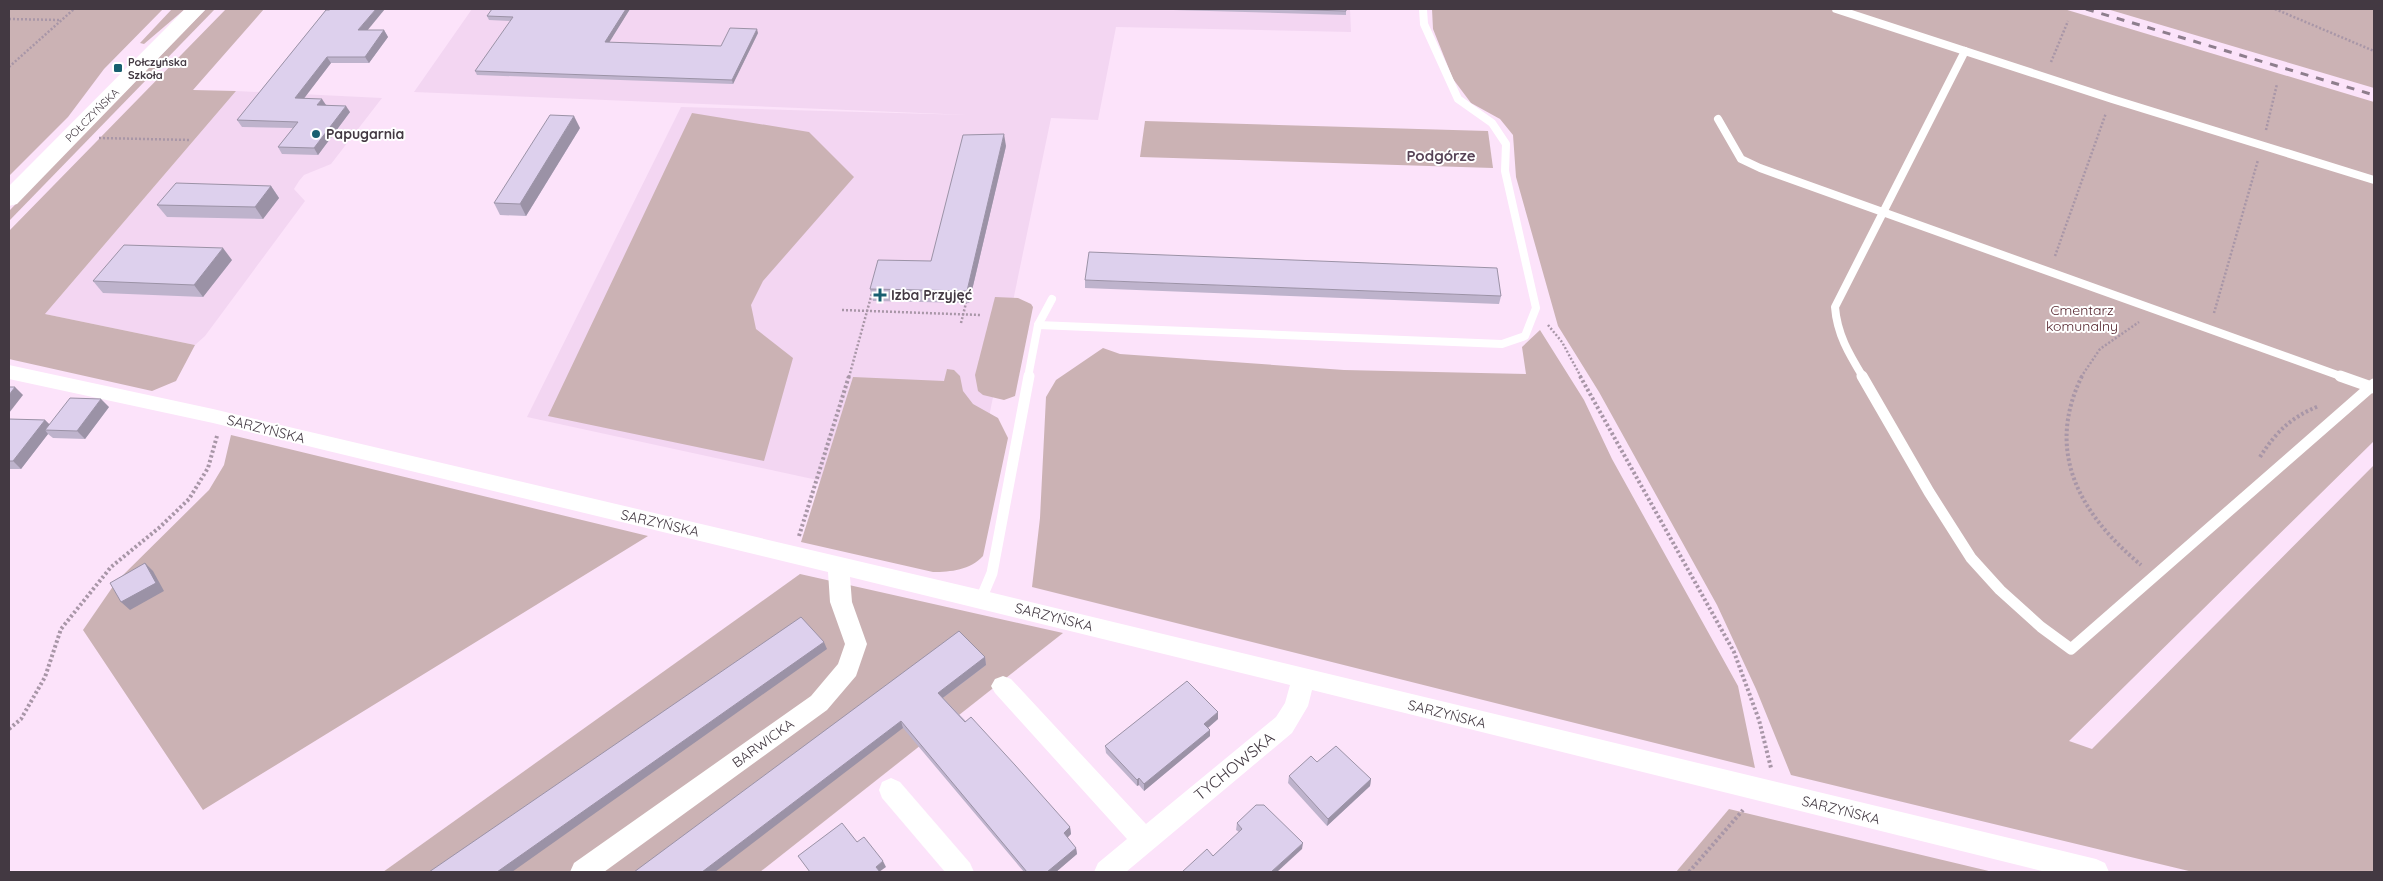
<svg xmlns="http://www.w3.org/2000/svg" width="2383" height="881" font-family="Quicksand,sans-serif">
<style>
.built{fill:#f3d6f2}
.green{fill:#cbb2b4}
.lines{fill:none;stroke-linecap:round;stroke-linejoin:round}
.path-far1{stroke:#a896a7;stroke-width:2.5;stroke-dasharray:2 2;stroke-linecap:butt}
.path{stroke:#a896a7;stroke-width:4;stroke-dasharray:2.5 2.5;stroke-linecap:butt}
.service-far1{stroke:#fff;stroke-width:8}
.service{stroke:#fff;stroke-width:11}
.minor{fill:#fff;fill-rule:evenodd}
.secondary{fill:#fff;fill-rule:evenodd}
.rail{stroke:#8e7e8d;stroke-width:3;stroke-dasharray:8 8;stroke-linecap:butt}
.wall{fill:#beb3cc}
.shaded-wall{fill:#9b92a6}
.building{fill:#ddd0ed;stroke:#9b92a6}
.poi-dot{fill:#185f70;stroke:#fff;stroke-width:2}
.labels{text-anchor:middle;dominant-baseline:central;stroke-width:4;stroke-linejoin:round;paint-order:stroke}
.far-poi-label{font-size:11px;font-weight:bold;fill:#433942;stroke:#fff;text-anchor:start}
.far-street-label{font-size:11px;fill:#433942;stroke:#fff}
.poi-label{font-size:14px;font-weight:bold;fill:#433942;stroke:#fff;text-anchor:start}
.park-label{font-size:14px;fill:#4e1c25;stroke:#fff}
.street-label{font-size:14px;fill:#433942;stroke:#fff}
.neighbourhood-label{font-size:15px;font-weight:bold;fill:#574356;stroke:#fff}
.near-street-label{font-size:16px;fill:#433942;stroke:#fff}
</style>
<rect width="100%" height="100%" fill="#fce3fa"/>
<g class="built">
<path d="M472 9H1350L1351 32 1116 27 1098 120 1051 118 969 513 527 417 681 107 969 115 414 92Z"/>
<path d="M236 91 382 98 331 164 304 175 299 181 294 189 305 201 205 336 195 345 45 314Z"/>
</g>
<g class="green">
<path d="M9 9H163L104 69 68 117 9 176Z"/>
<path d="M172 9H185L144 44 140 43Z"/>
<path d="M206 9H215L9 221V211Z"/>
<path d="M226 9H264L193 90 236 91 45 314 195 345 176 381 152 391 9 359V231Z"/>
<path d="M1432 9H2064L2374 102V441L2069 741 2092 749 2374 465V872H2193L1791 775 1756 689 1717 605 1599 392 1558 326 1516 177 1513 135 1500 119 1471 103 1453 79 1433 29Z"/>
<path d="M2107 9H2374V88Z"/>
<path d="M692 113 809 132 854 177 763 281 751 305 756 329 793 358 764 461 548 416Z"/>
<path d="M1145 121 1488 131 1493 168 1140 157Z"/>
<path d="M995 297 1018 298 1031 304 1033 307 1015 396 1004 400 983 395 978 391 975 375Z"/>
<path d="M1540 330 1584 400 1612 459 1738 686 1755 768 1032 587 1040 518 1046 397 1056 380 1103 348 1120 354 1344 370 1526 374 1522 347Z"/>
<path d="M947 369 954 370 960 376 963 391 973 404 998 418 1008 438 983 556C970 570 951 572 933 572L801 542 853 377 944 381Z"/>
<path d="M231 435 648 536 203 810 83 630 116 582 209 490 224 465Z"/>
<path d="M800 574 1063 633 760 872H383Z"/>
<path d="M1729 809 1993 872H1676Z"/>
</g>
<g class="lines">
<g class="path-far1">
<path d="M2275 9 2374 51"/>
<path d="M9 19 61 20"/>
<path d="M2051 62 2068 21"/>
<path d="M9 67 74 9"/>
<path d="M2266 130 2277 84"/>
<path d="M99 138 191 140"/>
<path d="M2055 256 2106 113"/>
<path d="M842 310 981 315"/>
<path d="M2214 313 2258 160"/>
<path d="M961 323 966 303"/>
<path d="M1548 325 1562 342 1581 377"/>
<path d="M849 377 872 293"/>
<path d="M2081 377 2100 349 2139 322"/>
</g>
<g class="path">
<path d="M1580 376 1734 652 1759 720 1771 768"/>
<path d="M2082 376C2044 453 2081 515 2141 565"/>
<path d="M2260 457C2276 432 2291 417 2319 406"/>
<path d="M799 536 849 376"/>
<path d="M9 729 21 719 45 677 61 629 111 567 160 527 189 499 208 468 217 436"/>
<path d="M1689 872 1743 810"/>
</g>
<g class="service-far1">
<path d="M1836 9 2112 99 2374 180"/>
<path d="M1718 119 1741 159 1760 168 2343 377"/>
<path d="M1038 325 1502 344 1525 336 1536 308 1505 171 1506 144 1492 123 1458 99 1424 24 1423 9"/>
<path d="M1028 377 1038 325 1052 299"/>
<path d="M1863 377C1849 354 1837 334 1835 307L1965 51"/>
</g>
<g class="service">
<path d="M1862 376 1929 492 1971 558 2000 590 2041 627 2071 649 2374 384"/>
<path d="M2340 376 2374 388"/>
<path d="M981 599 992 573 1029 376"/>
</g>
<g class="minor">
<path d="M9 365 213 409 981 590 2096 859 2105 863 2109 872H2046L1312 690 1308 706 1292 733 1126 872H1094L1098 863 1127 839 995 693 991 686 995 679 1003 676 1011 679 1146 824 1276 717 1285 703 1290 685 850 577 852 602 867 644 856 676 827 710 604 872H570L574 863 811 696 838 664 845 644 830 602 828 572 213 423 9 379Z"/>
<path d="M891 778 900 782 970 863 974 872H945L882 798 879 790 882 782Z"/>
</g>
<path class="secondary" d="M185 9H206L17 204 9 206V186Z"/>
<path class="rail" d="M2086 9 2374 95"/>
</g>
<g class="wall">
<path d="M492 9H630L609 42 721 46 758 33 733 84 477 75 475 71 511 21 489 20 487 16Z"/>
<path d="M1173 9H1346V15L1173 10Z"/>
<path d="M326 10 367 30H384L388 37 369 63H331L304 98 350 112 318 155 282 154 278 147 293 128 242 127 237 120Z"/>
<path d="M580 128 526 216 500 215 494 203Z"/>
<path d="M1006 146 969 303 873 301 870 289 931 261Z"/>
<path d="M271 186 279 198 263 219 167 217 157 205Z"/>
<path d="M232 260 203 297 103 293 93 281Z"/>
<path d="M1085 280 1501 296 1499 304 1085 288Z"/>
<path d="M109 407 85 439 53 438 48 434 21 469H9V419L45 420 49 424Z"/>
<path d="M985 657 986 665 943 698 1070 827 1071 834 1067 838 1076 848 1077 854 1056 872H1024L903 728 634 872Z"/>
<path d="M1218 719 1208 728 1210 736 1144 791 1139 785 1137 786 1106 753 1105 746Z"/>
<path d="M1317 762 1371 779 1370 786 1327 826 1288 783 1289 776Z"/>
<path d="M1237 823 1302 849 1213 856 1239 832 1236 830Z"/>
</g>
<g class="shaded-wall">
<path d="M376 9H385L362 37 358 30Z"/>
<path d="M626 9H630L607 46 605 42Z"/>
<path d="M757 29 758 33 733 84 732 80Z"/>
<path d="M384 30 388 37 369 63 365 57Z"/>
<path d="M327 57 331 63 299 105 295 98Z"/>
<path d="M322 99 326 105H317Z"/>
<path d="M346 106 350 112 318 155 314 148Z"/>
<path d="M574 116 580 128 526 216 520 204Z"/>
<path d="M1004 134 1006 146 969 303 967 291Z"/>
<path d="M271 186 279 198 263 219 255 207Z"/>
<path d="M223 248 232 260 203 297 194 285Z"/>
<path d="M15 387 23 395 9 413V395Z"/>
<path d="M101 399 109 407 85 439 77 431Z"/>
<path d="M45 420 53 428 45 430 48 434 21 469 13 461Z"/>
<path d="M145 563 153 571 164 591 130 610 121 602Z"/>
<path d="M824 642 827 649 512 872H497Z"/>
<path d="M985 657 986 665 940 700 938 693Z"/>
<path d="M1218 712V719L1204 731V724Z"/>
<path d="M901 721 903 728 715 872H702Z"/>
<path d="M1210 730V736L1144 791V784Z"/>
<path d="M1139 778V785L1137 786V780Z"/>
<path d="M1371 779 1370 786 1327 826 1328 819Z"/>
<path d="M1070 827 1071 834 1065 840 1064 833Z"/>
<path d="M1303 843 1302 849 1277 872H1271Z"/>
<path d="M1076 848 1077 854 1056 872H1047Z"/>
<path d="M883 861 886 867 879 872 876 867Z"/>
</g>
<g class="building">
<path d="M331 9H376L358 30H384L365 57H327L295 98 322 99 317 105 346 106 314 148 278 147 298 122 237 120 326 10H329Z"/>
<path d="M492 9H626L605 42 721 46 730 28 757 29 732 80 475 71 513 17 487 16Z"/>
<path d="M1272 9H1346V11Z"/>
<path d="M550 115 574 116 520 204 494 203Z"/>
<path d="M1004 134 967 291 870 289 878 260 931 261 963 135Z"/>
<path d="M176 183 271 186 255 207 157 205Z"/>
<path d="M124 245 223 248 194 285 93 281Z"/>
<path d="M1089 252 1497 268 1501 296 1085 280Z"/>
<path d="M9 387H15L9 395Z"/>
<path d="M70 398 101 399 77 431 45 430Z"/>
<path d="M9 419 45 420 13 461H9Z"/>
<path d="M145 563 156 583 121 602 110 583Z"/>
<path d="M801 617 824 642 497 872H429Z"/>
<path d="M959 631 985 657 938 693 965 722 971 717 1015 765 1070 827 1064 833 1076 848 1047 872H1027L901 721 702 872H634Z"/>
<path d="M1187 681 1218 712 1204 724 1210 730 1144 784 1139 778 1137 780 1105 746Z"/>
<path d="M1336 746 1371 779 1328 819 1289 776 1311 756 1317 762Z"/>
<path d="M1256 805H1264L1303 843 1271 872H1182L1207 849 1213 856 1242 829 1237 823Z"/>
<path d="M842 823 857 842 864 837 883 861 876 867 880 872H810L798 856Z"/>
</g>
<g class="poi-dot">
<rect x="113" y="63" width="10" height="10" rx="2.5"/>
<circle cx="316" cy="134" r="5"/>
<path d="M877.5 287.5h5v5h5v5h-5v5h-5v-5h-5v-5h5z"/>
</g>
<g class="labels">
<g class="far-poi-label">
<text x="128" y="62">Połczyńska<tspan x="128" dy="13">Szkoła</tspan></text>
</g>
<g class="far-street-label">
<text transform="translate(92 115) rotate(-45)">POŁCZYŃSKA</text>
</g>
<g class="poi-label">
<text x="326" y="134">Papugarnia</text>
<text x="891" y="295">Izba Przyjęć</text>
</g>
<g class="park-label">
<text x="2082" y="310">Cmentarz<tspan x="2082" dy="16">komunalny</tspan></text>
</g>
<g class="street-label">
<text transform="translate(266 429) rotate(14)">SARZYŃSKA</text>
<text transform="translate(660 523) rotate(13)">SARZYŃSKA</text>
<text transform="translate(1054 617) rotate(14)">SARZYŃSKA</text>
<text transform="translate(1447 714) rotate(14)">SARZYŃSKA</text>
<text transform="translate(763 743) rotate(-36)">BARWICKA</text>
<text transform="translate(1841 810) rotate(14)">SARZYŃSKA</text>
</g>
<g class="neighbourhood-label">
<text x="1441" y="155">Podgórze</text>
</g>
<g class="near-street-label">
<text transform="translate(1234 766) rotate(-39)">TYCHOWSKA</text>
</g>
</g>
<rect width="2383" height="881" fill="none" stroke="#433942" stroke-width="20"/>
</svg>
